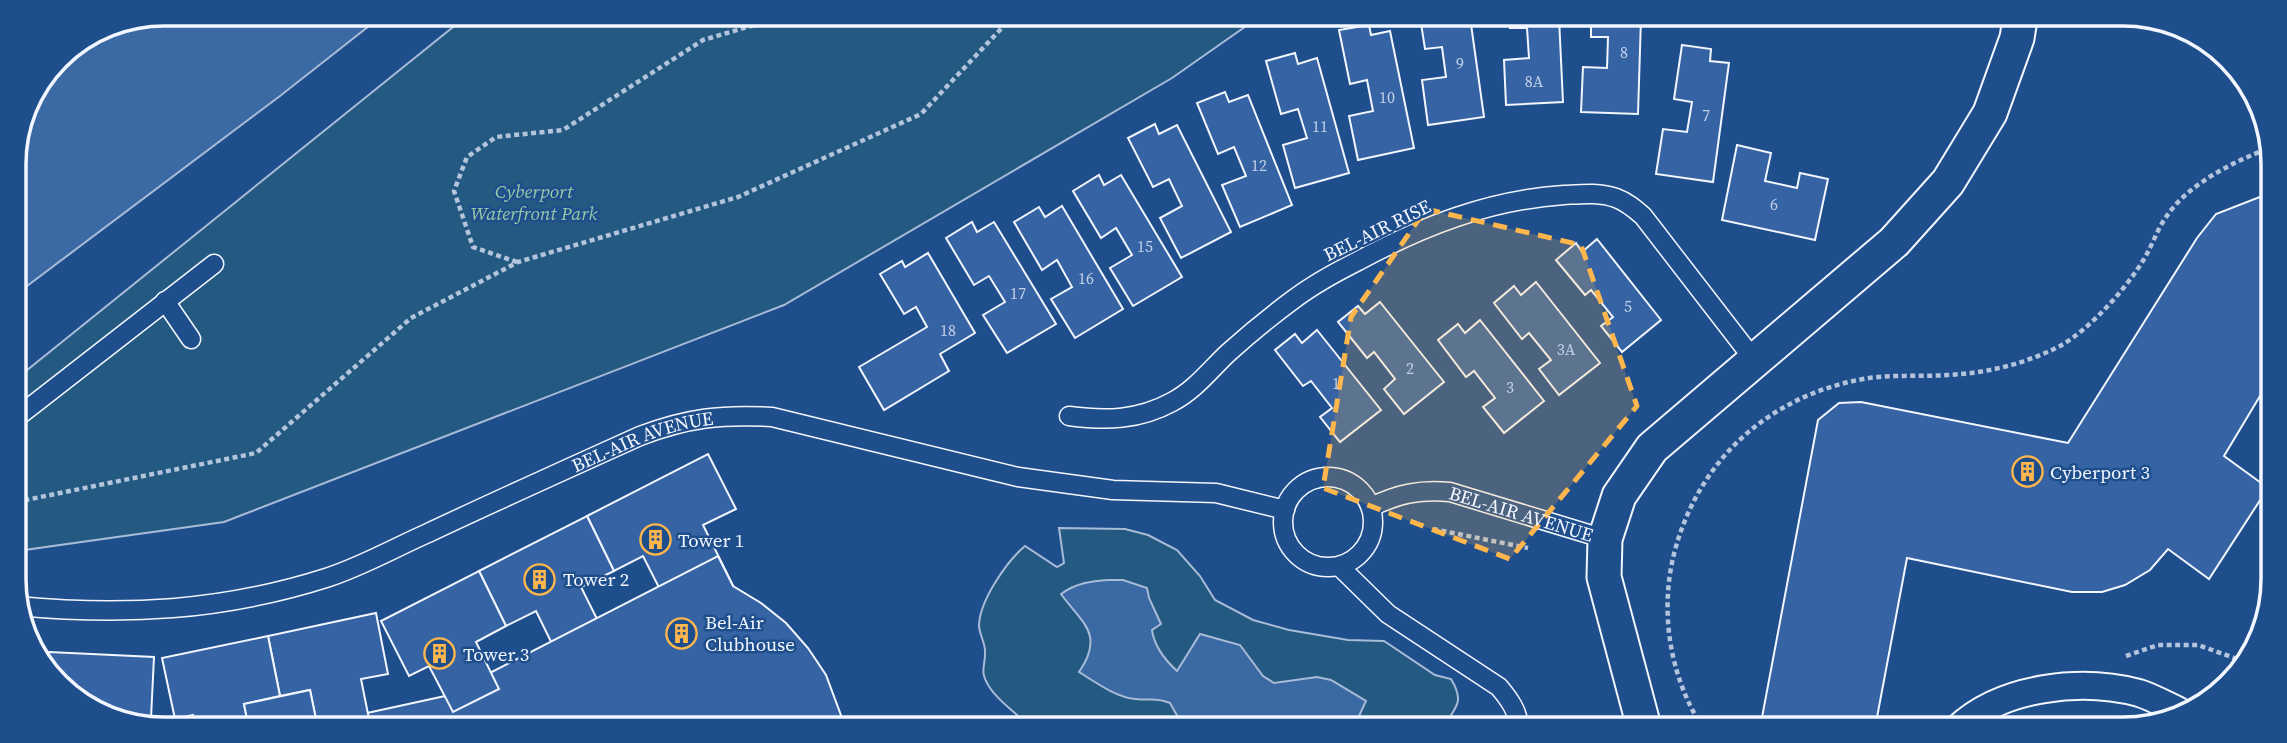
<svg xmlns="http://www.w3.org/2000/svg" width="2287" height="743" font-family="'Source Serif 4',serif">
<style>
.green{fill:#245a82;stroke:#a8bbd7;stroke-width:2}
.water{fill:#3b69a3;stroke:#a8bbd7;stroke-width:2}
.building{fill:#3563a3;stroke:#f2f6ff;stroke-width:2}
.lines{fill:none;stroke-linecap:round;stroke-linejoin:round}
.service-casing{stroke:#f2f6ff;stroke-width:21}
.pedestrian-casing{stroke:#f2f6ff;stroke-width:30}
.minor-casing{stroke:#f2f6ff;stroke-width:37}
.path{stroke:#b3c4dc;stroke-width:4.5;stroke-dasharray:5 3.5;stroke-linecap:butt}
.service{stroke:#1f4e8c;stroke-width:18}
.pedestrian{stroke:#1f4e8c;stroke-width:26}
.minor{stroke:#1f4e8c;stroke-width:33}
.marked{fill:#ffb74d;fill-opacity:0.2;stroke:#ffb74d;stroke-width:5;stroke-dasharray:14 9;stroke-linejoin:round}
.labels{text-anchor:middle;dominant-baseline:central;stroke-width:5;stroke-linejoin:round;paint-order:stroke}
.number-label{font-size:16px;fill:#c3d1e8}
.park-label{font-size:19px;font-style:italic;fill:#97c8a6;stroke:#1f4e8c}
.street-label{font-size:19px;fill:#f2f6ff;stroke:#1f4e8c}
.poi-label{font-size:19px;fill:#f2f6ff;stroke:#1f4e8c;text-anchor:start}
.rim{fill:none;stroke:#f2f6ff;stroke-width:3.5}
</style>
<rect width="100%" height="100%" fill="#1f4e8c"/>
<g class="green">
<path d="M468 15 1259 17 1172 78 784 305 224 522 17 551 16 379Z"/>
<path d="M1059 528 1125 529 1148 535 1177 550 1200 576 1215 600 1253 620 1289 630 1348 640 1384 641 1435 675 1451 679C1465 702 1456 707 1443 727L1028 726C1016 712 1000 703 990 688 978 670 986 667 985 651 985 642 979 634 979 625 980 600 1007 561 1025 546L1057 567 1064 563Z"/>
</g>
<g class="water">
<path d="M164 14 383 15 280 96 15 295 14 155 26 106 58 58 107 25Z"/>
<path d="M1109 580H1123L1147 588 1149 598 1161 624 1152 630C1154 645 1165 660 1177 671L1200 634 1240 645 1263 676 1274 683 1317 677 1331 680 1366 701 1354 727 1183 726 1170 703C1155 697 1150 701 1136 699 1117 698 1095 682 1079 672 1105 634 1082 623 1061 594 1076 583 1091 581 1109 580Z"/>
</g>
<g class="building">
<path d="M1420 17H1470L1484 117 1428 125 1422 80 1446 77 1442 47 1425 49Z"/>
<path d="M1509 18H1559L1563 102 1506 105 1504 60 1529 58 1527 28H1510Z"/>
<path d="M1591 18H1641L1638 114 1581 112 1583 67 1607 68 1608 37H1591Z"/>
<path d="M1369 25 1371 35 1390 31 1414 148 1358 160 1349 116 1373 111 1367 80 1350 84 1339 30Z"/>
<path d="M1682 45 1711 49 1710 61 1729 63 1713 182 1656 174 1663 129 1687 132 1692 102 1674 99Z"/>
<path d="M1295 53 1298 64 1317 58 1349 173 1295 188 1283 145 1307 138 1298 109 1281 114 1266 61Z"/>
<path d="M1225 92 1229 102 1248 95 1292 205 1240 227 1222 185 1246 176 1234 147 1218 154 1197 103Z"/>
<path d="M1155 124 1159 134 1177 125 1231 232 1181 258 1160 218 1182 206 1169 179 1153 187 1128 138Z"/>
<path d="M1737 145 1771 153 1765 181 1797 188 1800 173 1828 179 1815 240 1722 220Z"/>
<path d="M1099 175 1104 185 1121 175 1182 277 1133 306 1110 268 1132 255 1116 228 1101 238 1073 191Z"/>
<path d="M2270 193 2269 381 2224 456 2268 488 2209 579 2168 549 2150 570 2125 585 2102 592H2072L1907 558 1875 728H1760L1818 420 1839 403 1861 402 2068 443 2197 238 2216 214Z"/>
<path d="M1062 206 1123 309 1075 338 1051 299 1072 287 1057 260 1042 270 1014 222 1039 207 1045 217Z"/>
<path d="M972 222 977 232 994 222 1056 324 1007 353 983 315 1005 302 989 276 974 285 946 238Z"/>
<path d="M1597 239 1661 320 1622 352 1601 326 1613 317 1591 290 1585 295 1556 260 1576 243 1582 252Z"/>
<path d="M928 253 975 333 940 354 949 371 884 410 859 367 927 327 916 307 904 314 880 274 902 261 905 267Z"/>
<path d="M1536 282 1600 363 1559 395 1539 369 1551 360 1529 333 1522 339 1494 303 1514 286 1521 295Z"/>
<path d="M1380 302 1444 382 1404 414 1384 389 1395 379 1374 352 1367 358 1338 322 1358 306 1365 314Z"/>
<path d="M1480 320 1544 401 1504 433 1483 407 1495 398 1474 371 1466 377 1438 340 1458 324 1465 333Z"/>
<path d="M1317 330 1381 410 1340 442 1320 417 1332 408 1311 381 1303 386 1275 350 1295 334 1302 343Z"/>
<path d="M708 454 736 509 703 525 751 622 720 638 707 612 679 627 643 556 614 571 587 516Z"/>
<path d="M587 516 614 571 581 587 605 635 559 658 536 611 506 626 479 571Z"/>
<path d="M718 556 733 586 761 603 786 623 808 648 826 675 845 726 370 724 367 713 445 696Z"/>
<path d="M479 571 506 626 476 642 499 689 453 712 429 666 409 676 381 621Z"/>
<path d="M376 613 388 674 361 679 370 724H317L310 690 280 696 268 636Z"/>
<path d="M268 636 280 696 244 704 248 724H195L193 715 175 719 162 658Z"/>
<path d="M39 652H49L48 670Z"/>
<path d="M49 652 154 657 151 718H128V724H125L52 678 48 670Z"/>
<path d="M310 690 317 724H248L244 704Z"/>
</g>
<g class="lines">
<defs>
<g id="service">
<path d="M165 301 191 339"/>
<path d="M1069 416C1106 421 1139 420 1172 402 1195 390 1210 370 1228 353 1249 334 1271 316 1294 299 1314 284 1336 272 1358 261 1423 226 1489 200 1564 195 1582 194 1599 192 1616 198 1627 202 1635 209 1643 216L1755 361"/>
<path d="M16 418 214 264"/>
<circle cx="1328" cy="522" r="45"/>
<path id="s1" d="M1371 507C1398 494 1420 489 1450 492L1605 539"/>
<path d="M1340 567 1388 614 1499 687C1509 699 1518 711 1519 727"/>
<path id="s2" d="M17 606C124 616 222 611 326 578 361 567 394 548 428 533 498 500 569 468 640 436 687 418 722 414 772 417L1018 477 1113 490 1216 493 1285 510"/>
</g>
<path id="pedestrian" d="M1958 728C2003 686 2082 678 2139 693 2152 697 2166 705 2179 711"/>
<path id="minor" d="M1644 727 1604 577 1605 539 1619 496 1652 448 1894 242 1948 182 1990 113 2017 38 2020 19"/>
</defs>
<use href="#service" class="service-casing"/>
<use href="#pedestrian" class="pedestrian-casing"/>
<use href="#minor" class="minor-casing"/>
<g class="path">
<path d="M517 262 473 247 454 191 467 157 496 137 563 130 703 40 785 16"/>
<path d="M16 502 256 453 411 318 518 262 738 197 921 114 1013 16"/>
<path d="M1433 529 1528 548"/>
<path d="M2126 656 2158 645H2198L2240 660"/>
<path d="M1703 728C1669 676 1659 609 1675 550 1700 458 1770 396 1863 379 1891 374 1920 377 1948 375 1987 373 2025 364 2060 346 2090 329 2126 289 2144 259 2152 246 2157 230 2166 217 2188 184 2234 161 2270 148"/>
</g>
<use href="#service" class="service"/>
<use href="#pedestrian" class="pedestrian"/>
<use href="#minor" class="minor"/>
</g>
<path class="marked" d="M1426 209 1581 245 1637 406 1510 559 1323 488 1351 317Z"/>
<defs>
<symbol id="building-ring" viewBox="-11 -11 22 22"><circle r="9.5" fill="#1f4e8c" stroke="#ffb74d" stroke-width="1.5"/><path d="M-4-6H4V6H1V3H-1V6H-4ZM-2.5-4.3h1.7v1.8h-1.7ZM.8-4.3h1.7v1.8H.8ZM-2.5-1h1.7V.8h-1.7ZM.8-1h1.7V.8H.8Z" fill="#ffb74d"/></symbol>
</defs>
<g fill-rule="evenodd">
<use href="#building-ring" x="2010" y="454" width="35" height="35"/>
<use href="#building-ring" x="638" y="522" width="35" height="35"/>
<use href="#building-ring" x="522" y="562" width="35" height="35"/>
<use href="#building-ring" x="664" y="616" width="35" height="35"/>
<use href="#building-ring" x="422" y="636" width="35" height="35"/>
</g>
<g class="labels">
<g class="number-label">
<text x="1624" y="52">8</text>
<text x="1460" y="63">9</text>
<text x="1534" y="81">8A</text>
<text x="1387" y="97">10</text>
<text x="1706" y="115">7</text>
<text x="1320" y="126">11</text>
<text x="1259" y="165">12</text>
<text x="1774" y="204">6</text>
<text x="1145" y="246">15</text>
<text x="1086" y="278">16</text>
<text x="1018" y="293">17</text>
<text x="1628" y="306">5</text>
<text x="948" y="330">18</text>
<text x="1566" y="349">3A</text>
<text x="1410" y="368">2</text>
<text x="1336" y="383">1</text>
<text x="1510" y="387">3</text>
</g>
<g class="park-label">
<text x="534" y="191">Cyberport<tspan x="534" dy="22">Waterfront Park</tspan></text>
</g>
<g class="street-label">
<text transform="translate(1377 230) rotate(-26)">BEL-AIR RISE</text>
<text stroke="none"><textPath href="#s2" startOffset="658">BEL-AIR AVENUE</textPath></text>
<text stroke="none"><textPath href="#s1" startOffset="156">BEL-AIR AVENUE</textPath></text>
</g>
<g class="poi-label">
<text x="2050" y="472">Cyberport 3</text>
<text x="678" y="540">Tower 1</text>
<text x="563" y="579">Tower 2</text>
<text x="705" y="622">Bel-Air<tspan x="705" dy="22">Clubhouse</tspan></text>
<text x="463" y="654">Tower 3</text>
</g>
</g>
<path d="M0 0H2287V743H0ZM164 26H2123A138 138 0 0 1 2261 164V579A138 138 0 0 1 2123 717H164A138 138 0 0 1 26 579V164A138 138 0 0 1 164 26Z" fill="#1f4e8c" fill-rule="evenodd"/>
<path class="rim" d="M164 26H2123A138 138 0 0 1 2261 164V579A138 138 0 0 1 2123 717H164A138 138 0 0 1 26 579V164A138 138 0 0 1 164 26Z"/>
</svg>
